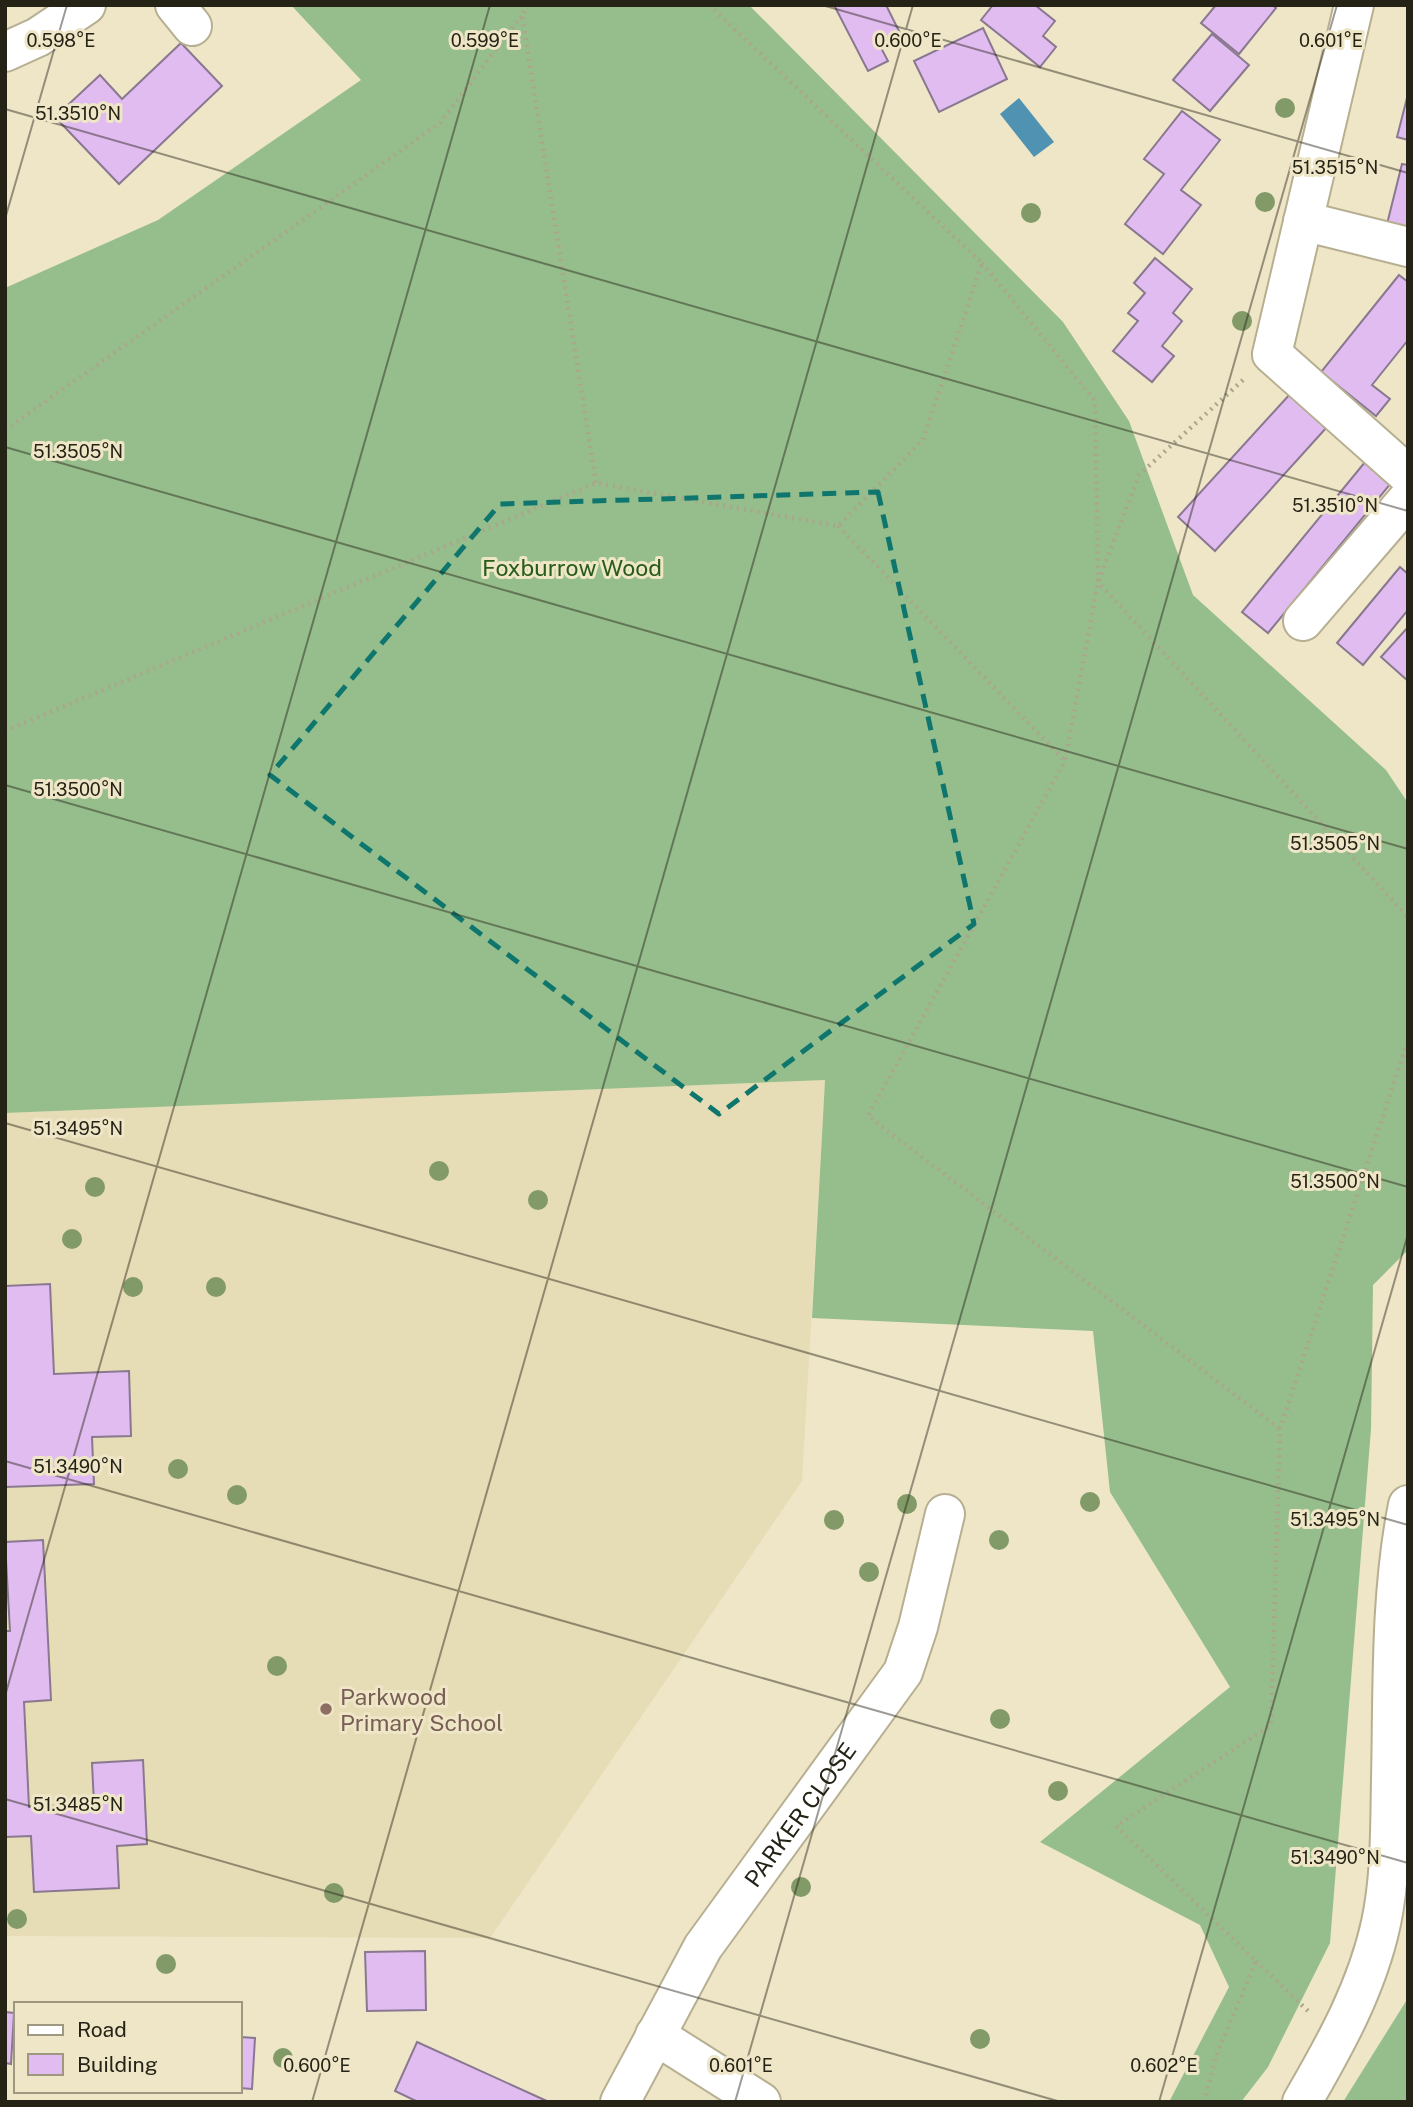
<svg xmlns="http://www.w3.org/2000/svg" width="1413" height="2107" font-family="'Public Sans',sans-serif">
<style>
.built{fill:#e6dcb5}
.forest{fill:#96be8c}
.water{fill:#5092b1}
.building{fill:#e1bcf0;stroke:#897890;stroke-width:2}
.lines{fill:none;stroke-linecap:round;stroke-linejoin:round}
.minor-casing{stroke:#b7af91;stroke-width:42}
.path{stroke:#aba58c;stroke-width:4.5;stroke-dasharray:2 5;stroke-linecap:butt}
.minor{stroke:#fff;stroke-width:38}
.tree{fill:#819a67}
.marked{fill:none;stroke:#0f766e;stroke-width:5;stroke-dasharray:14 9;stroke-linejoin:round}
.ticks{fill:none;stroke:#252216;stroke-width:2;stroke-opacity:0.45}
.education-dot{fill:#8d6e63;stroke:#eee6c7;stroke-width:2.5}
.labels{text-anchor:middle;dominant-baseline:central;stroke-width:6;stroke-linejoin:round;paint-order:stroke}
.park-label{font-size:23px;fill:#285c19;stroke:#eee6c7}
.education-label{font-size:23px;fill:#785e54;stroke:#eee6c7;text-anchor:start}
.street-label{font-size:23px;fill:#252216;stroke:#eee6c7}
.ticks-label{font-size:18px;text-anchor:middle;fill:#252216;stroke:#eee6c7;stroke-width:6;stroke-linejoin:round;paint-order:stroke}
</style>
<rect width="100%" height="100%" fill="#eee6c7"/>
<path class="built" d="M825 1080 802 1481 490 1938 5 1936V1113Z"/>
<g class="forest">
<path d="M291 5H749L1063 322 1129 421 1193 595 1386 770 1408 803V1250L1373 1285 1371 1429 1330 1943 1268 2067 1241 2102H1169L1229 1987 1200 1925 1040 1842 1230 1687 1110 1492 1093 1331 812 1318 825 1080 5 1113V288L158 220 361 80Z"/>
<path d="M1408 1998V2102H1343Z"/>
</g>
<path class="water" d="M1019 98 1054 142 1034 157 1000 114Z"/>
<g class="building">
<path d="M834 5H886L900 33 879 44 888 61 868 71Z"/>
<path d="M993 5H1035L1055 21 1043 36 1056 47 1040 67 981 20Z"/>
<path d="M1216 5H1273L1276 8 1239 54 1201 23Z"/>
<path d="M983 28 1007 79 939 112 914 61Z"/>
<path d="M1212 34 1249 65 1210 111 1173 80Z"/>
<path d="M181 43 222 86 119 184 55 117 100 75 122 99Z"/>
<path d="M1408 94V140L1397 137Z"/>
<path d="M1182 111 1220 140 1181 190 1201 205 1163 254 1125 224 1164 174 1144 159Z"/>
<path d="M1402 164 1408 165V234L1386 228Z"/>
<path d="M1155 258 1192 289 1173 313 1182 321 1162 346 1174 356 1152 382 1113 351 1138 321 1128 313 1145 293 1134 283Z"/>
<path d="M1399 275 1408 282V340L1372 385 1390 399 1376 416 1321 372Z"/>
<path d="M1291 393 1327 427 1215 551 1178 517Z"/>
<path d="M1370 456 1396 477 1268 633 1242 612Z"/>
<path d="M1400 567 1408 574V610L1363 665 1337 643Z"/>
<path d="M1408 627V681L1381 657Z"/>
<path d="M5 1280V1286L50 1284 54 1374 129 1371 131 1436 92 1437 94 1484 5 1487Z"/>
<path d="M43 1540 51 1700 24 1702 29 1807 94 1804 92 1763 143 1760 147 1844 117 1846 119 1888 34 1892 31 1836 5 1837V1631H10L5 1542Z"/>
<path d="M425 1951 426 2010 367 2011 365 1952Z"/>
<path d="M5 2012 14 2013 11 2064 5 2063Z"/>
<path d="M240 2037 255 2038 252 2089 240 2088Z"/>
<path d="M417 2042 549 2102H418L395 2091Z"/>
</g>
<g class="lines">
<defs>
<g id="minor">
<path d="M175 5 192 26"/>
<path d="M1354 5 1272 354 1408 475"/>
<path d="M5 52 38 37 86 5"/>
<path d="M1303 221 1408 247"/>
<path d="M1303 621 1408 499"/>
<path d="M655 2035 761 2102"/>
<path id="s1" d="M620 2102 703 1947 903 1672 918 1627 945 1514"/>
<path d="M1302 2102C1335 2045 1367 1988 1381 1923 1391 1876 1390 1828 1391 1780 1393 1689 1390 1595 1408 1505"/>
</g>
</defs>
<use href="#minor" class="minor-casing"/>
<g class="path">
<path d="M528 5 522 15 596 483"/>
<path d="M982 263 1095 401 1098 582 1408 917"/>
<path d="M1243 380 1139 475 1098 582 1065 761 868 1116 1280 1429"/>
<path d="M5 430 440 123 522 15"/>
<path d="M838 526 1065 761"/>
<path d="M5 731 596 483 838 526 923 440 982 263 709 5"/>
<path d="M1256 1961 1308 2011"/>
<path d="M1204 2102 1216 2056 1256 1961 1116 1826 1271 1725 1280 1429 1408 1040"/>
</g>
<use href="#minor" class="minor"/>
</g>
<g class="tree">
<circle cx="1285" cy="108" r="10"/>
<circle cx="1265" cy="202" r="10"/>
<circle cx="1031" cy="213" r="10"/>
<circle cx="1242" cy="321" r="10"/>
<circle cx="439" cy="1171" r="10"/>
<circle cx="95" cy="1187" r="10"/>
<circle cx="538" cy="1200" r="10"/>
<circle cx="72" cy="1239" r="10"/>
<circle cx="133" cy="1287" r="10"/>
<circle cx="216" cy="1287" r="10"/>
<circle cx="178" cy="1469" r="10"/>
<circle cx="237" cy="1495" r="10"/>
<circle cx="1090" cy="1502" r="10"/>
<circle cx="907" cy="1504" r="10"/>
<circle cx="834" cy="1520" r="10"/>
<circle cx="999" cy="1540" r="10"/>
<circle cx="869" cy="1572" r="10"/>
<circle cx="277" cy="1666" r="10"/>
<circle cx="1000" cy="1719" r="10"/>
<circle cx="1058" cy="1791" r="10"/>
<circle cx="801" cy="1887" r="10"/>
<circle cx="334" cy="1893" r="10"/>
<circle cx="17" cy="1919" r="10"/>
<circle cx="166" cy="1964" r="10"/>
<circle cx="980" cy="2039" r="10"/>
<circle cx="283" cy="2058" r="10"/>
</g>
<path class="marked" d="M878 492 974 924 719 1114 270 775 500 504Z"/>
<path class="ticks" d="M822 5 1408 173M5 109 1408 511M5 219 67 5M5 447 1408 849M5 785 1408 1187M5 1123 1408 1525M5 1461 1408 1863M5 1696 490 5M5 1799 1061 2102M312 2102 913 5M735 2102 1337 5M1159 2102 1408 1234"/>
<circle class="education-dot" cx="326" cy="1709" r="7"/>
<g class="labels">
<g class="park-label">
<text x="572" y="567">Foxburrow Wood</text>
</g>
<g class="education-label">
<text x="340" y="1696">Parkwood<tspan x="340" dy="26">Primary School</tspan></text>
</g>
<g class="street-label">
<text stroke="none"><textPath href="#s1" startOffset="340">PARKER CLOSE</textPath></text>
</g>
</g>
<g class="ticks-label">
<text x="61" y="47">0.598°E</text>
<text x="485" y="47">0.599°E</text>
<text x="908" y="47">0.600°E</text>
<text x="1331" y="47">0.601°E</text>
<text x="78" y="120">51.3510°N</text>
<text x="1335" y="174">51.3515°N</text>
<text x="78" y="458">51.3505°N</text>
<text x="1335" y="512">51.3510°N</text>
<text x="78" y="796">51.3500°N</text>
<text x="1335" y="850">51.3505°N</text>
<text x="78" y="1135">51.3495°N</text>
<text x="1335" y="1188">51.3500°N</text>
<text x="78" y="1473">51.3490°N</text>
<text x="1335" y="1526">51.3495°N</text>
<text x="78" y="1811">51.3485°N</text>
<text x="1335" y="1864">51.3490°N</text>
<text x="317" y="2072">0.600°E</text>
<text x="741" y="2072">0.601°E</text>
<text x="1164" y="2072">0.602°E</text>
</g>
<rect width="1413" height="2107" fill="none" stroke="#252216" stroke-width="14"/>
<rect x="14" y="2002" width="228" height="91" fill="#eee6c7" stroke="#9e9880" stroke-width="2"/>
<rect x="28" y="2025" width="35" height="10" fill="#ffffff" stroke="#9e9880" stroke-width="2"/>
<text x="77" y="2037" font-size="21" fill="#252216">Road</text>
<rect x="28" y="2054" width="35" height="21" fill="#e1bcf0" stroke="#9e9880" stroke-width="2"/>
<text x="77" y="2072" font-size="21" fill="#252216">Building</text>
</svg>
